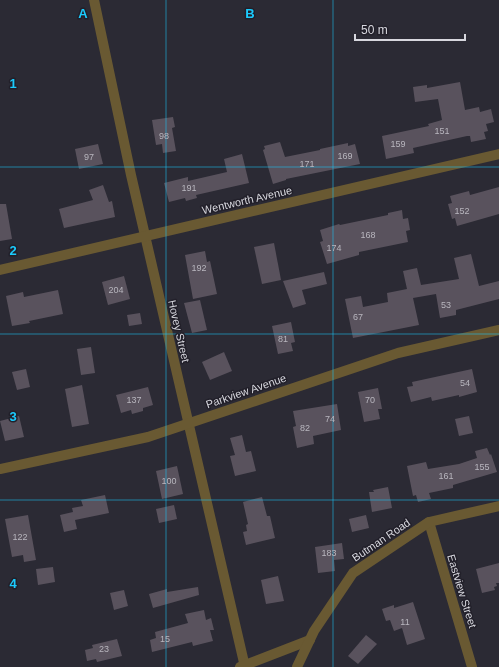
<svg xmlns="http://www.w3.org/2000/svg" width="499" height="667" font-family="Arial,sans-serif">
<style>
.building{fill:#59525d}
.lines{fill:none;stroke-linecap:round;stroke-linejoin:round}
.minor{stroke:#695932;stroke-width:10}
.grid{fill:none;stroke:#1bcafc;stroke-width:1;stroke-opacity:0.55}
.labels{text-anchor:middle;dominant-baseline:central;stroke-width:3;stroke-linejoin:round;paint-order:stroke}
.number-label{font-size:9px;fill:#b8b6be}
.street-label{font-size:11px;fill:#d7d7de;stroke:#22202a}
.grid-label{font-size:13px;text-anchor:middle;font-weight:bold;fill:#1bcafc;stroke:#22202a;stroke-width:3;stroke-linejoin:round;paint-order:stroke}
</style>
<rect width="100%" height="100%" fill="#2b2a34"/>
<g class="building">
<path d="M460 82 465 110 479 107 480 112 491 109 494 122 486 124 488 131 484 132 486 139 471 142 470 136H467L413 148 414 153 386 159 382 136 429 126 428 124 442 120 438 99 415 102 413 87 427 85V88Z"/>
<path d="M173 117 175 127 172 128 176 151 163 153 162 144 156 145 152 120Z"/>
<path d="M280 142 285 157 320 150V149L348 143V146L355 144 360 164 286 179V180L273 184 263 150 265 149 264 146Z"/>
<path d="M98 144 103 164 79 169 75 149Z"/>
<path d="M242 154 249 183 196 195 197 198 186 201 185 198 169 202 164 183 188 177V181L227 172 224 159Z"/>
<path d="M103 185 109 202 112 201 115 217 64 228 59 209 93 200 89 190Z"/>
<path d="M499 187V214L457 226 455 218 452 219 448 204 452 203 450 196 469 191 470 195Z"/>
<path d="M0 204H6L12 239 0 241Z"/>
<path d="M402 210 403 219 408 218 410 230 406 231 408 242 359 252V255L327 264 320 242 323 241 320 230 339 224 340 225 388 215V213Z"/>
<path d="M274 243 281 280 262 284 254 247Z"/>
<path d="M205 251 207 262 210 261 217 294 193 299 185 255Z"/>
<path d="M471 254 479 286 499 281V299L456 310V315L440 318 436 294 413 298 419 325 353 338 345 299 361 296 363 307 388 302 387 293 407 289 403 271 417 268 421 285 459 279 454 258Z"/>
<path d="M324 272 327 284 302 290 306 304 293 308 283 281Z"/>
<path d="M124 276 130 299 108 305 102 282Z"/>
<path d="M58 290 63 314 29 321 30 323 12 326 6 296 23 292 24 297Z"/>
<path d="M200 300 207 330 192 333 184 303Z"/>
<path d="M140 313 142 324 129 326 127 315Z"/>
<path d="M291 322 295 342 291 343 293 351 278 354 272 326Z"/>
<path d="M91 347 95 373 81 375 77 349Z"/>
<path d="M224 352 232 371 210 380 202 362Z"/>
<path d="M26 369 30 387 17 390 12 372Z"/>
<path d="M472 369 477 392 459 397V395L432 401 431 397 411 402 407 387 413 386 412 382Z"/>
<path d="M82 385 89 424 72 427 65 389Z"/>
<path d="M148 387 153 405 143 408V411L132 414 131 410 121 413 116 395Z"/>
<path d="M378 388 382 409H378L380 419 364 422 358 392Z"/>
<path d="M337 404 341 430 313 436 314 444 297 448 293 427 296 426 293 411Z"/>
<path d="M19 416 24 437 5 441 0 421Z"/>
<path d="M469 416 473 433 459 436 455 419Z"/>
<path d="M242 435 246 452 251 451 256 471 235 476 230 456 235 455 230 438Z"/>
<path d="M487 448 490 455 491 454 497 472 453 485V488L429 493 431 499 418 502 416 495 413 496 407 466 426 462 428 469 459 464 477 458 475 451Z"/>
<path d="M177 466 183 494 162 499 156 471Z"/>
<path d="M388 487 392 508 372 512 369 492H374L373 490Z"/>
<path d="M105 495 109 513 75 520 77 529 64 532 60 515 73 512 72 508 83 506 81 500Z"/>
<path d="M262 497 267 516H270L275 538 246 545 243 532 247 531 246 525 248 524 243 502Z"/>
<path d="M174 505 177 519 159 523 156 509Z"/>
<path d="M28 515 36 560 24 562 23 555 12 557 5 519Z"/>
<path d="M366 515 369 528 352 532 349 519Z"/>
<path d="M342 543 344 559 334 560 335 571 318 573 315 547Z"/>
<path d="M499 563V583H496L497 586 494 587 495 590 482 593 476 569Z"/>
<path d="M53 567 55 582 38 585 36 569Z"/>
<path d="M278 576 284 601 266 604 261 580Z"/>
<path d="M198 587 199 595 153 608 149 594 167 589V592Z"/>
<path d="M124 590 128 606 114 610 110 593Z"/>
<path d="M413 602 425 639 407 645 402 628 394 631 390 620 386 621 382 609 394 605V608Z"/>
<path d="M204 610 206 620 211 618 214 630H210L213 641 193 646 192 642 152 652 150 640 156 638 155 632 188 623 185 614Z"/>
<path d="M366 635 377 644 358 664 348 656Z"/>
<path d="M117 639 122 656 97 662 96 659 87 661 85 650 93 648 92 645Z"/>
</g>
<g class="lines">
<g class="minor">
<path d="M94 0 131 175 245 667"/>
<path d="M0 270 499 154"/>
<path d="M0 469 148 437 398 353 499 330"/>
<path d="M429 522 472 667"/>
<path d="M240 667 310 640"/>
<path d="M297 667 314 631 353 573 429 522 499 506"/>
</g>
</g>
<path class="grid" d="M166 0V667M333 0V667M0 167H499M0 334H499M0 500H499"/>
<g class="labels">
<g class="number-label">
<text x="442" y="131">151</text>
<text x="164" y="136">98</text>
<text x="398" y="144">159</text>
<text x="345" y="156">169</text>
<text x="89" y="157">97</text>
<text x="307" y="164">171</text>
<text x="189" y="188">191</text>
<text x="462" y="211">152</text>
<text x="368" y="235">168</text>
<text x="334" y="248">174</text>
<text x="199" y="268">192</text>
<text x="116" y="290">204</text>
<text x="446" y="305">53</text>
<text x="358" y="317">67</text>
<text x="283" y="339">81</text>
<text x="465" y="383">54</text>
<text x="134" y="400">137</text>
<text x="370" y="400">70</text>
<text x="330" y="419">74</text>
<text x="305" y="428">82</text>
<text x="482" y="467">155</text>
<text x="446" y="476">161</text>
<text x="169" y="481">100</text>
<text x="20" y="537">122</text>
<text x="329" y="553">183</text>
<text x="405" y="622">11</text>
<text x="165" y="639">15</text>
<text x="104" y="649">23</text>
</g>
<g class="street-label">
<text transform="translate(247 200) rotate(-13)">Wentworth Avenue</text>
<text transform="translate(179 331) rotate(77)">Hovey Street</text>
<text transform="translate(246 391) rotate(-19)">Parkview Avenue</text>
<text transform="translate(381 540) rotate(-34)">Butman Road</text>
<text transform="translate(462 591) rotate(73)">Eastview Street</text>
</g>
</g>
<g class="grid-label">
<text x="83" y="18">A</text>
<text x="250" y="18">B</text>
<text x="13" y="88">1</text>
<text x="13" y="255">2</text>
<text x="13" y="421">3</text>
<text x="13" y="588">4</text>
</g>
<path d="M355 34v6h110v-6" fill="none" stroke="#d7d7de" stroke-width="2"/>
<text x="361" y="34" font-size="12" fill="#d7d7de" stroke="#22202a" stroke-width="3" paint-order="stroke">50 m</text>
</svg>
